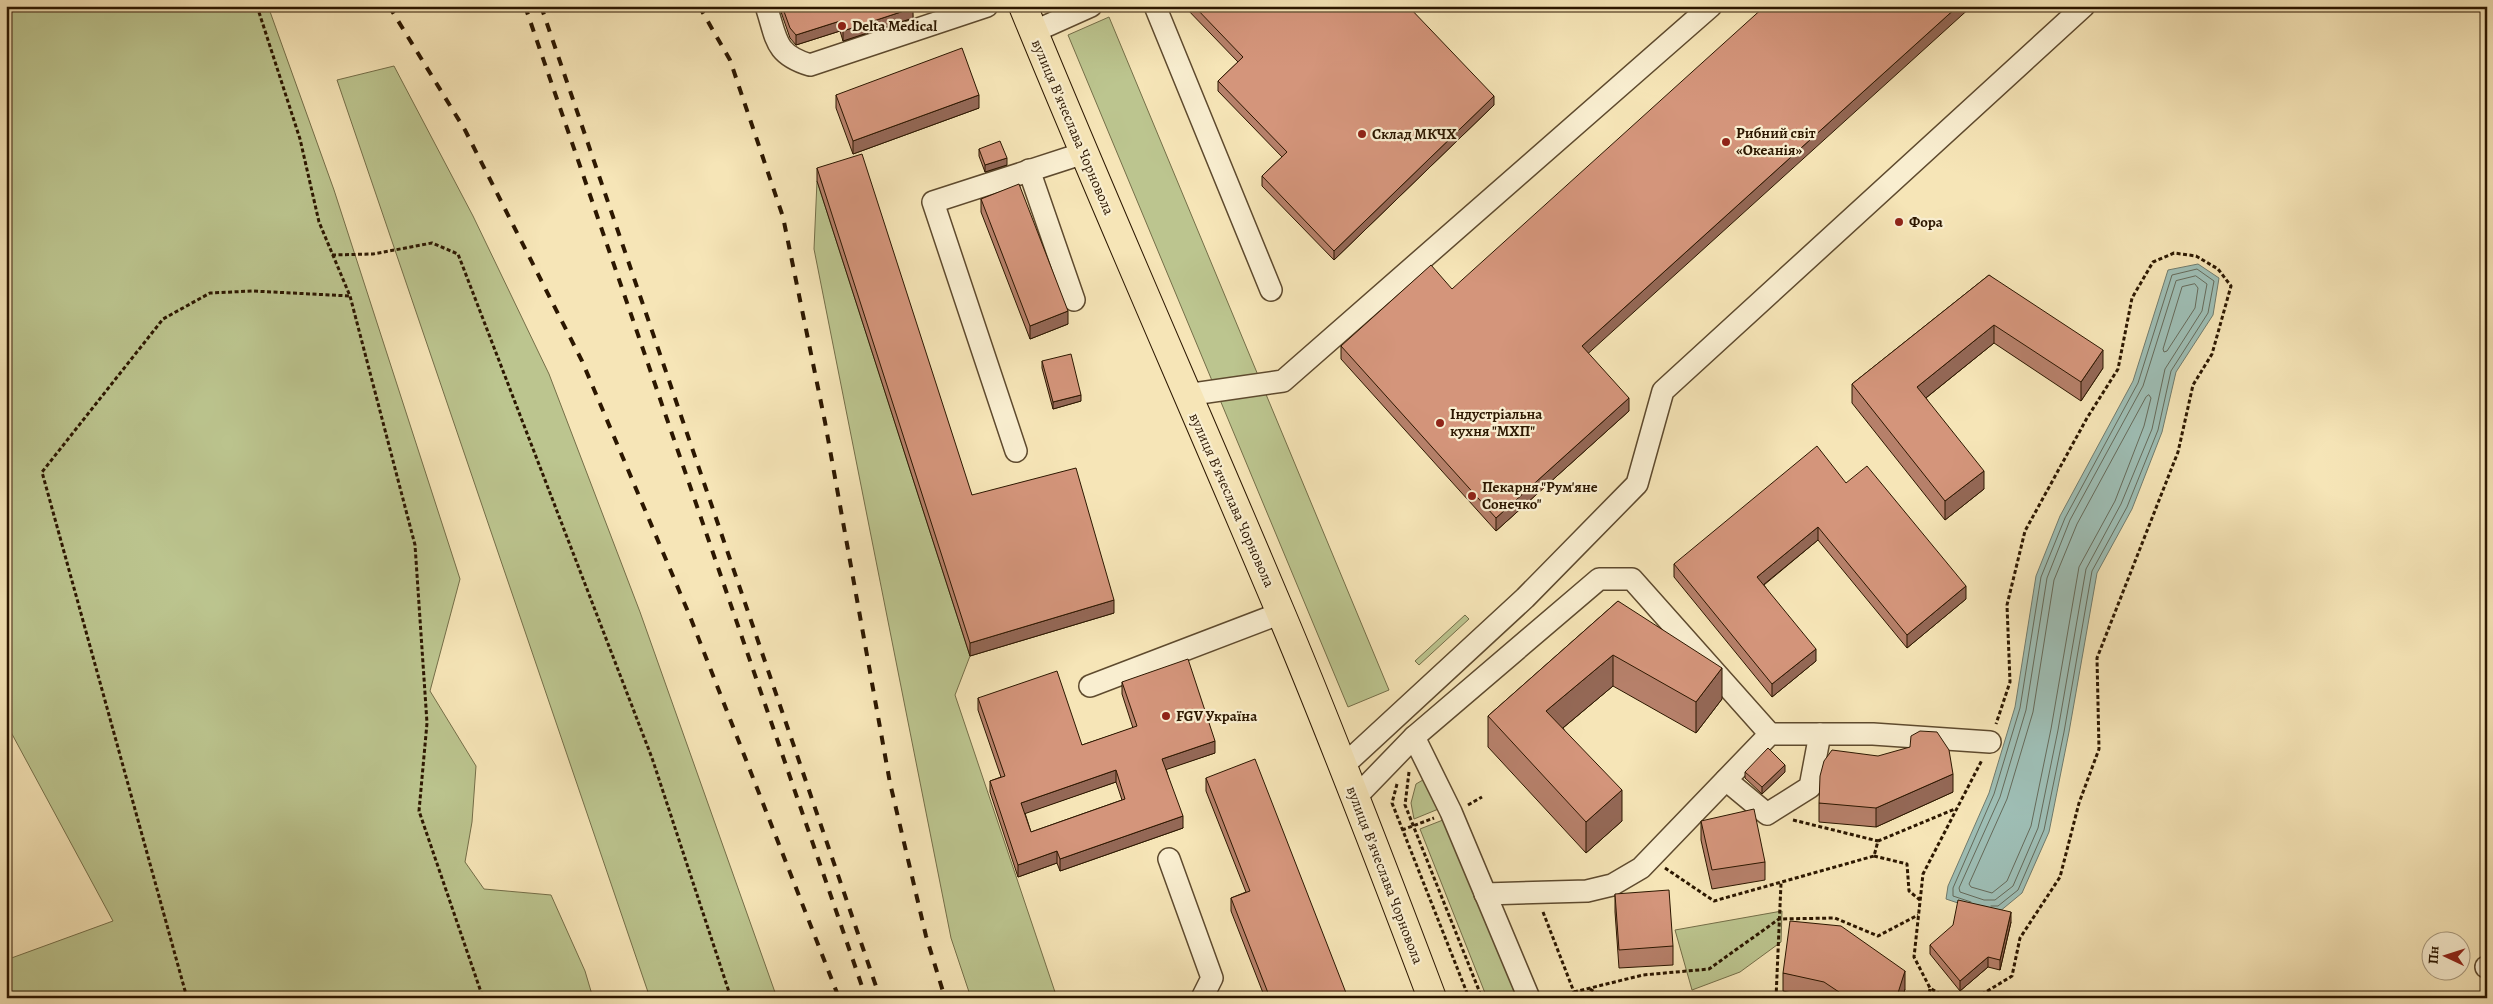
<svg xmlns="http://www.w3.org/2000/svg" width="2493" height="1004" font-family="Alegreya,serif">
<style>
.green{fill:#bcc58f;stroke:#746e48}
.water{fill:#9ebeb5;stroke:#707b6d}
.lines{fill:none;stroke-linecap:round;stroke-linejoin:round}
.shore{stroke:#656a5a;stroke-width:1}
.minor-casing{stroke:#5e4a2e;stroke-width:24}
.major-casing{stroke:#2c1700;stroke-width:30}
.path{stroke:#2c1700;stroke-width:3;stroke-dasharray:4 2.5;stroke-linecap:butt}
.minor{stroke:#f9eed0;stroke-width:21}
.major{stroke:#f6e5b7;stroke-width:28}
.rail{stroke:#2c1700;stroke-width:4;stroke-dasharray:9 9;stroke-linecap:butt}
.wall{fill:#b6806a;stroke:#2c1700;fill-rule:evenodd}
.shaded-wall{fill:#946856;stroke:#2c1700}
.building{fill:#d4957b;stroke:#2c1700;fill-rule:evenodd}
.poi-dot{fill:#8f2418;stroke:#f9eed0;stroke-width:2}
.labels{text-anchor:middle;dominant-baseline:central;stroke-width:4.5;stroke-linejoin:round;paint-order:stroke}
.poi-label{font-size:15px;font-weight:bold;fill:#2c1700;stroke:#f9eed0;text-anchor:start}
.street-label{font-size:15px;fill:#2c1700;stroke:#f9eed0}
</style>
<rect width="100%" height="100%" fill="#f6e5b7"/>
<filter id="stains"><feTurbulence type="fractalNoise" baseFrequency=".004" numOctaves="4"/><feColorMatrix values="0 0 0 0 .2 0 0 0 0 .09 0 0 0 0 .02 0 0 0 .5 -.17"/></filter>
<radialGradient id="worn" r=".72"><stop offset=".6" stop-color="#630" stop-opacity="0"/><stop offset="1" stop-color="#630" stop-opacity=".3"/></radialGradient>
<g class="green">
<path d="M6 6H268L334 190 460 579 430 691 476 766 472 822 465 862 484 889 551 895 585 971 593 998H6V960L113 921 6 723Z"/>
<path d="M1109 17 1389 690 1348 707 1068 35Z"/>
<path d="M394 66 473 216 549 374 640 612 777 998H650L337 80Z"/>
<path d="M817 181 970 656 955 695 1057 998H971L951 938 814 249Z"/>
<path d="M1465 615 1469 619 1419 665 1415 661Z"/>
<path d="M1428 777 1441 808 1414 819 1411 803 1416 784Z"/>
<path d="M1448 818 1519 998H1487L1420 829Z"/>
<path d="M1782 911 1781 942 1740 972 1692 990 1675 930Z"/>
</g>
<path class="water" d="M2198 264 2219 278 2213 315 2176 372 2162 432 2132 509 2097 573 2069 732 2049 832 2022 893 1999 912 1982 911 1946 899 1948 886 1989 793 2015 707 2036 576 2060 516 2133 381 2168 270Z"/>
<g class="lines">
<g class="shore">
<path d="M2196 276 2207 284 2202 311 2165 369 2152 429 2121 504 2086 569 2058 730 2038 828 2013 886 1995 900H1984L1960 892 1959 888 2000 797 2026 710 2047 578 2070 520 2143 386 2176 281Z"/>
<path d="M2195 284 2198 288 2195 308 2167 351 2164 352 2163 349 2182 287Z"/>
<path d="M2149 395 2151 398 2144 426 2115 501 2079 567 2051 729 2031 826 2007 881 1992 893 1971 887 1969 884 2007 799 2033 712 2054 580 2077 524 2146 397Z"/>
<path d="M1971 902 1953 896V888L1994 794 2020 708 2041 577 2065 518 2138 383 2172 275 2197 269 2214 281 2208 313 2171 371 2158 430 2127 507 2092 571 2064 732 2044 830 2018 890 1998 906H1991"/>
</g>
<defs>
<g id="minor">
<path d="M766 6C777 39 774 54 810 65L987 6"/>
<path d="M1155 6 1271 290"/>
<path d="M1033 32 1091 6"/>
<path d="M1029 170 1074 300"/>
<path d="M1186 395 1283 381 1711 6"/>
<path d="M1016 451 933 202 1084 153"/>
<path d="M1090 686 1281 613"/>
<path d="M1414 737 1599 579H1632L1770 734"/>
<path d="M1343 766 1525 598 1637 484 1663 391 2084 6"/>
<path d="M1726 780 1767 814 1810 787 1820 734"/>
<path d="M1356 797 1414 737 1451 812 1529 998"/>
<path d="M1169 859 1212 978 1202 998"/>
<path d="M1485 894 1587 891 1612 885 1641 868 1770 734H1873L1990 742"/>
<path d="M2486 967H2487"/>
</g>
<path id="major" d="M1023 6C1106 209 1195 409 1280 611 1334 739 1383 868 1432 998"/>
</defs>
<use href="#minor" class="minor-casing"/>
<use href="#major" class="major-casing"/>
<g class="path">
<path d="M257 6 300 139 319 222 350 296 415 545 427 723 419 811 483 998"/>
<path d="M332 255 373 254 432 243 458 254 652 758 731 998"/>
<path d="M1409 772 1405 805 1482 998"/>
<path d="M1397 784 1392 803 1469 998"/>
<path d="M1468 805 1482 797"/>
<path d="M1793 820 1878 841"/>
<path d="M1402 830 1434 818"/>
<path d="M1874 856 1907 864 1909 891 1920 900"/>
<path d="M1665 868 1714 901 1874 856 1878 841 1955 809"/>
<path d="M1543 912 1574 992 1572 998"/>
<path d="M1590 989 1603 998"/>
<path d="M1574 992 1643 975 1709 969 1779 919 1835 918 1878 936 1918 915"/>
<path d="M187 998 42 472 163 319 210 293 253 291 350 296"/>
<path d="M1776 998 1781 883"/>
<path d="M1928 998 1930 989"/>
<path d="M1946 998 1930 988 1914 957 1923 874 1982 760"/>
<path d="M1976 998 2012 976 2020 938 2060 877 2079 803 2099 749 2097 658 2178 452 2193 385 2212 354 2231 286 2218 269 2196 256 2174 253 2153 262 2132 298 2118 369 2087 418 2025 531 2007 605 2010 682 1996 724"/>
</g>
<use href="#minor" class="minor"/>
<use href="#major" class="major"/>
<g class="rail">
<path d="M389 6 465 130 582 361 689 614 839 998"/>
<path d="M525 6 866 998"/>
<path d="M541 6 880 998"/>
<path d="M699 6 730 60 783 217 825 422 890 783 926 936 945 998"/>
</g>
</g>
<g class="wall">
<path d="M779 6H912L913 18 843 41 840 31 796 45 790 38Z"/>
<path d="M1184 6H1408L1494 105 1334 260 1262 186V176L1282 157 1218 91V81L1238 62Z"/>
<path d="M836 95 979 108 853 154 836 108Z"/>
<path d="M979 149 1007 165 985 172 979 156Z"/>
<path d="M817 168 972 495 1114 613 970 656 817 181Z"/>
<path d="M981 199 1068 324 1030 339 981 212Z"/>
<path d="M1989 275 2103 368 2081 401 1994 343 1926 398 1984 489 1945 520 1852 403V384Z"/>
<path d="M1452 289 1588 353 1629 411 1496 531 1341 359V346Z"/>
<path d="M1042 361 1081 401 1053 409 1042 368Z"/>
<path d="M1846 483 1966 599 1907 648 1818 540 1764 585 1816 661 1772 697 1674 577V564Z"/>
<path d="M1618 601 1722 699 1696 733 1613 686 1563 728 1622 821 1586 853 1488 747V716Z"/>
<path d="M1122 682 1215 753 1166 769 1183 828 1060 871 1057 863 1018 877 990 792V781L1001 777 978 710V698L1082 745 1133 728 1122 694ZM1116 782 1122 800 1031 832 1025 813Z"/>
<path d="M1745 772H1785L1762 794 1745 778Z"/>
<path d="M1206 778 1348 998H1265L1231 911V898L1246 892 1206 791Z"/>
<path d="M1953 792 1876 827 1819 822V803Z"/>
<path d="M1701 821 1765 862V880L1712 889 1701 840Z"/>
<path d="M1615 894 1673 946V965L1619 968 1615 912Z"/>
<path d="M2011 922 2000 970 1988 967 1960 991 1930 954V945Z"/>
<path d="M1783 973 1905 989 1902 998H1812L1783 991Z"/>
</g>
<g class="shaded-wall">
<path d="M1958 6H1972L1582 359V346Z"/>
<path d="M913 8V18L843 41V31Z"/>
<path d="M840 21V31L796 45V35Z"/>
<path d="M979 95V108L853 154V141Z"/>
<path d="M1494 96V105L1334 260V251Z"/>
<path d="M1007 158V165L985 172V165Z"/>
<path d="M1068 311V324L1030 339V326Z"/>
<path d="M1994 325V343L1917 405V387Z"/>
<path d="M2103 350V368L2081 401V382Z"/>
<path d="M1081 395V401L1053 409V402Z"/>
<path d="M1629 398V411L1496 531V518Z"/>
<path d="M1984 471V489L1945 520V501Z"/>
<path d="M1818 527V540L1757 590V577Z"/>
<path d="M1966 586V599L1907 648V635Z"/>
<path d="M1114 600V613L970 656V643Z"/>
<path d="M1816 649V661L1772 697V684Z"/>
<path d="M1613 655V686L1546 742V711Z"/>
<path d="M1722 668V699L1696 733V702Z"/>
<path d="M1215 741V753L1162 771V759Z"/>
<path d="M1785 765V772L1762 794V787Z"/>
<path d="M1116 770V782L1021 815V803Z"/>
<path d="M1953 774V792L1876 827V808Z"/>
<path d="M1622 790V821L1586 853V822Z"/>
<path d="M1183 816V828L1060 871V859Z"/>
<path d="M1057 851V863L1018 877V865Z"/>
<path d="M2011 912V922L2000 970V960Z"/>
<path d="M1988 957V967L1960 991V981Z"/>
<path d="M1905 971V989L1902 998H1895Z"/>
</g>
<g class="building">
<path d="M782 6H912L913 8 843 31 840 21 796 35 790 28Z"/>
<path d="M1194 6H1408L1494 96 1334 251 1262 176 1287 152 1218 81 1243 57Z"/>
<path d="M1765 6H1958L1582 346 1629 398 1496 518 1341 346 1431 265 1452 289Z"/>
<path d="M962 48 979 95 853 141 836 95Z"/>
<path d="M1000 141 1007 158 985 165 979 149Z"/>
<path d="M862 154 972 495 1076 468 1114 600 970 643 817 168Z"/>
<path d="M1019 184 1068 311 1030 326 981 199Z"/>
<path d="M1989 275 2103 350 2081 382 1994 325 1917 387 1984 471 1945 501 1852 384Z"/>
<path d="M1071 354 1081 395 1053 402 1042 361Z"/>
<path d="M1817 446 1846 483 1867 466 1966 586 1907 635 1818 527 1757 577 1816 649 1772 684 1674 564Z"/>
<path d="M1618 601 1722 668 1696 702 1613 655 1546 711 1622 790 1586 822 1488 716Z"/>
<path d="M1188 659 1215 741 1162 759 1183 816 1060 859 1057 851 1018 865 990 781 1005 776 978 698 1057 671 1082 745 1137 726 1122 682ZM1116 770 1125 799 1031 832 1021 803Z"/>
<path d="M1920 731 1937 732 1949 750 1953 774 1876 808 1819 803 1820 776 1824 761 1832 750 1878 756 1910 747 1911 736Z"/>
<path d="M1768 748 1785 765 1762 787 1745 772Z"/>
<path d="M1255 759 1348 998H1270L1231 898 1250 891 1206 778Z"/>
<path d="M1754 809 1765 862 1712 870 1701 821Z"/>
<path d="M1669 890 1673 946 1619 950 1615 894Z"/>
<path d="M1958 900 2011 912 2000 960 1988 957 1960 981 1930 945 1953 925Z"/>
<path d="M1790 921 1841 926 1905 971 1897 996 1895 998H1848L1824 982 1783 973Z"/>
</g>
<g class="poi-dot">
<circle cx="842" cy="26" r="5"/>
<circle cx="1362" cy="134" r="5"/>
<circle cx="1726" cy="142" r="5"/>
<circle cx="1899" cy="222" r="5"/>
<circle cx="1440" cy="423" r="5"/>
<circle cx="1472" cy="496" r="5"/>
<circle cx="1166" cy="716" r="5"/>
</g>
<g class="labels">
<g class="poi-label">
<text x="852" y="26">Delta Medical</text>
<text x="1736" y="133">Рибний світ<tspan x="1736" dy="17">«Океанія»</tspan></text>
<text x="1372" y="134">Склад МКЧХ</text>
<text x="1909" y="222">Фора</text>
<text x="1450" y="414">Індустріальна<tspan x="1450" dy="17">кухня "МХП"</tspan></text>
<text x="1482" y="487">Пекарня "Рум'яне<tspan x="1482" dy="17">Сонечко"</tspan></text>
<text x="1176" y="716">FGV Україна</text>
</g>
<g class="street-label">
<text transform="translate(1073 127) rotate(67)">вулиця Вʼячеслава Чорновола</text>
<text transform="translate(1232 500) rotate(66)">вулиця Вʼячеслава Чорновола</text>
<text transform="translate(1385 875) rotate(69)">вулиця Вʼячеслава Чорновола</text>
</g>
</g>
<rect width="2493" height="1004" fill="none" stroke="#f6e5b7" stroke-width="25"/>
<rect x="8" y="8" width="2478" height="989" fill="none" stroke="#2c1700" stroke-width="2.5"/>
<rect x="12" y="12" width="2468" height="979" fill="none" stroke="#2c1700"/>
<g transform="translate(2446 956) rotate(274)"><circle r="24" fill="#f9eed0" stroke="#a7987d"/>
<path d="M0-4L9 19L0 12L-9 19Z" fill="#8f2418"/>
<text y="-8" font-size="14" font-weight="bold" text-anchor="middle" fill="#2c1700">Пн</text>
</g>
<rect width="100%" height="100%" filter="url(#stains)"/>
<rect width="100%" height="100%" fill="url(#worn)"/>
</svg>
